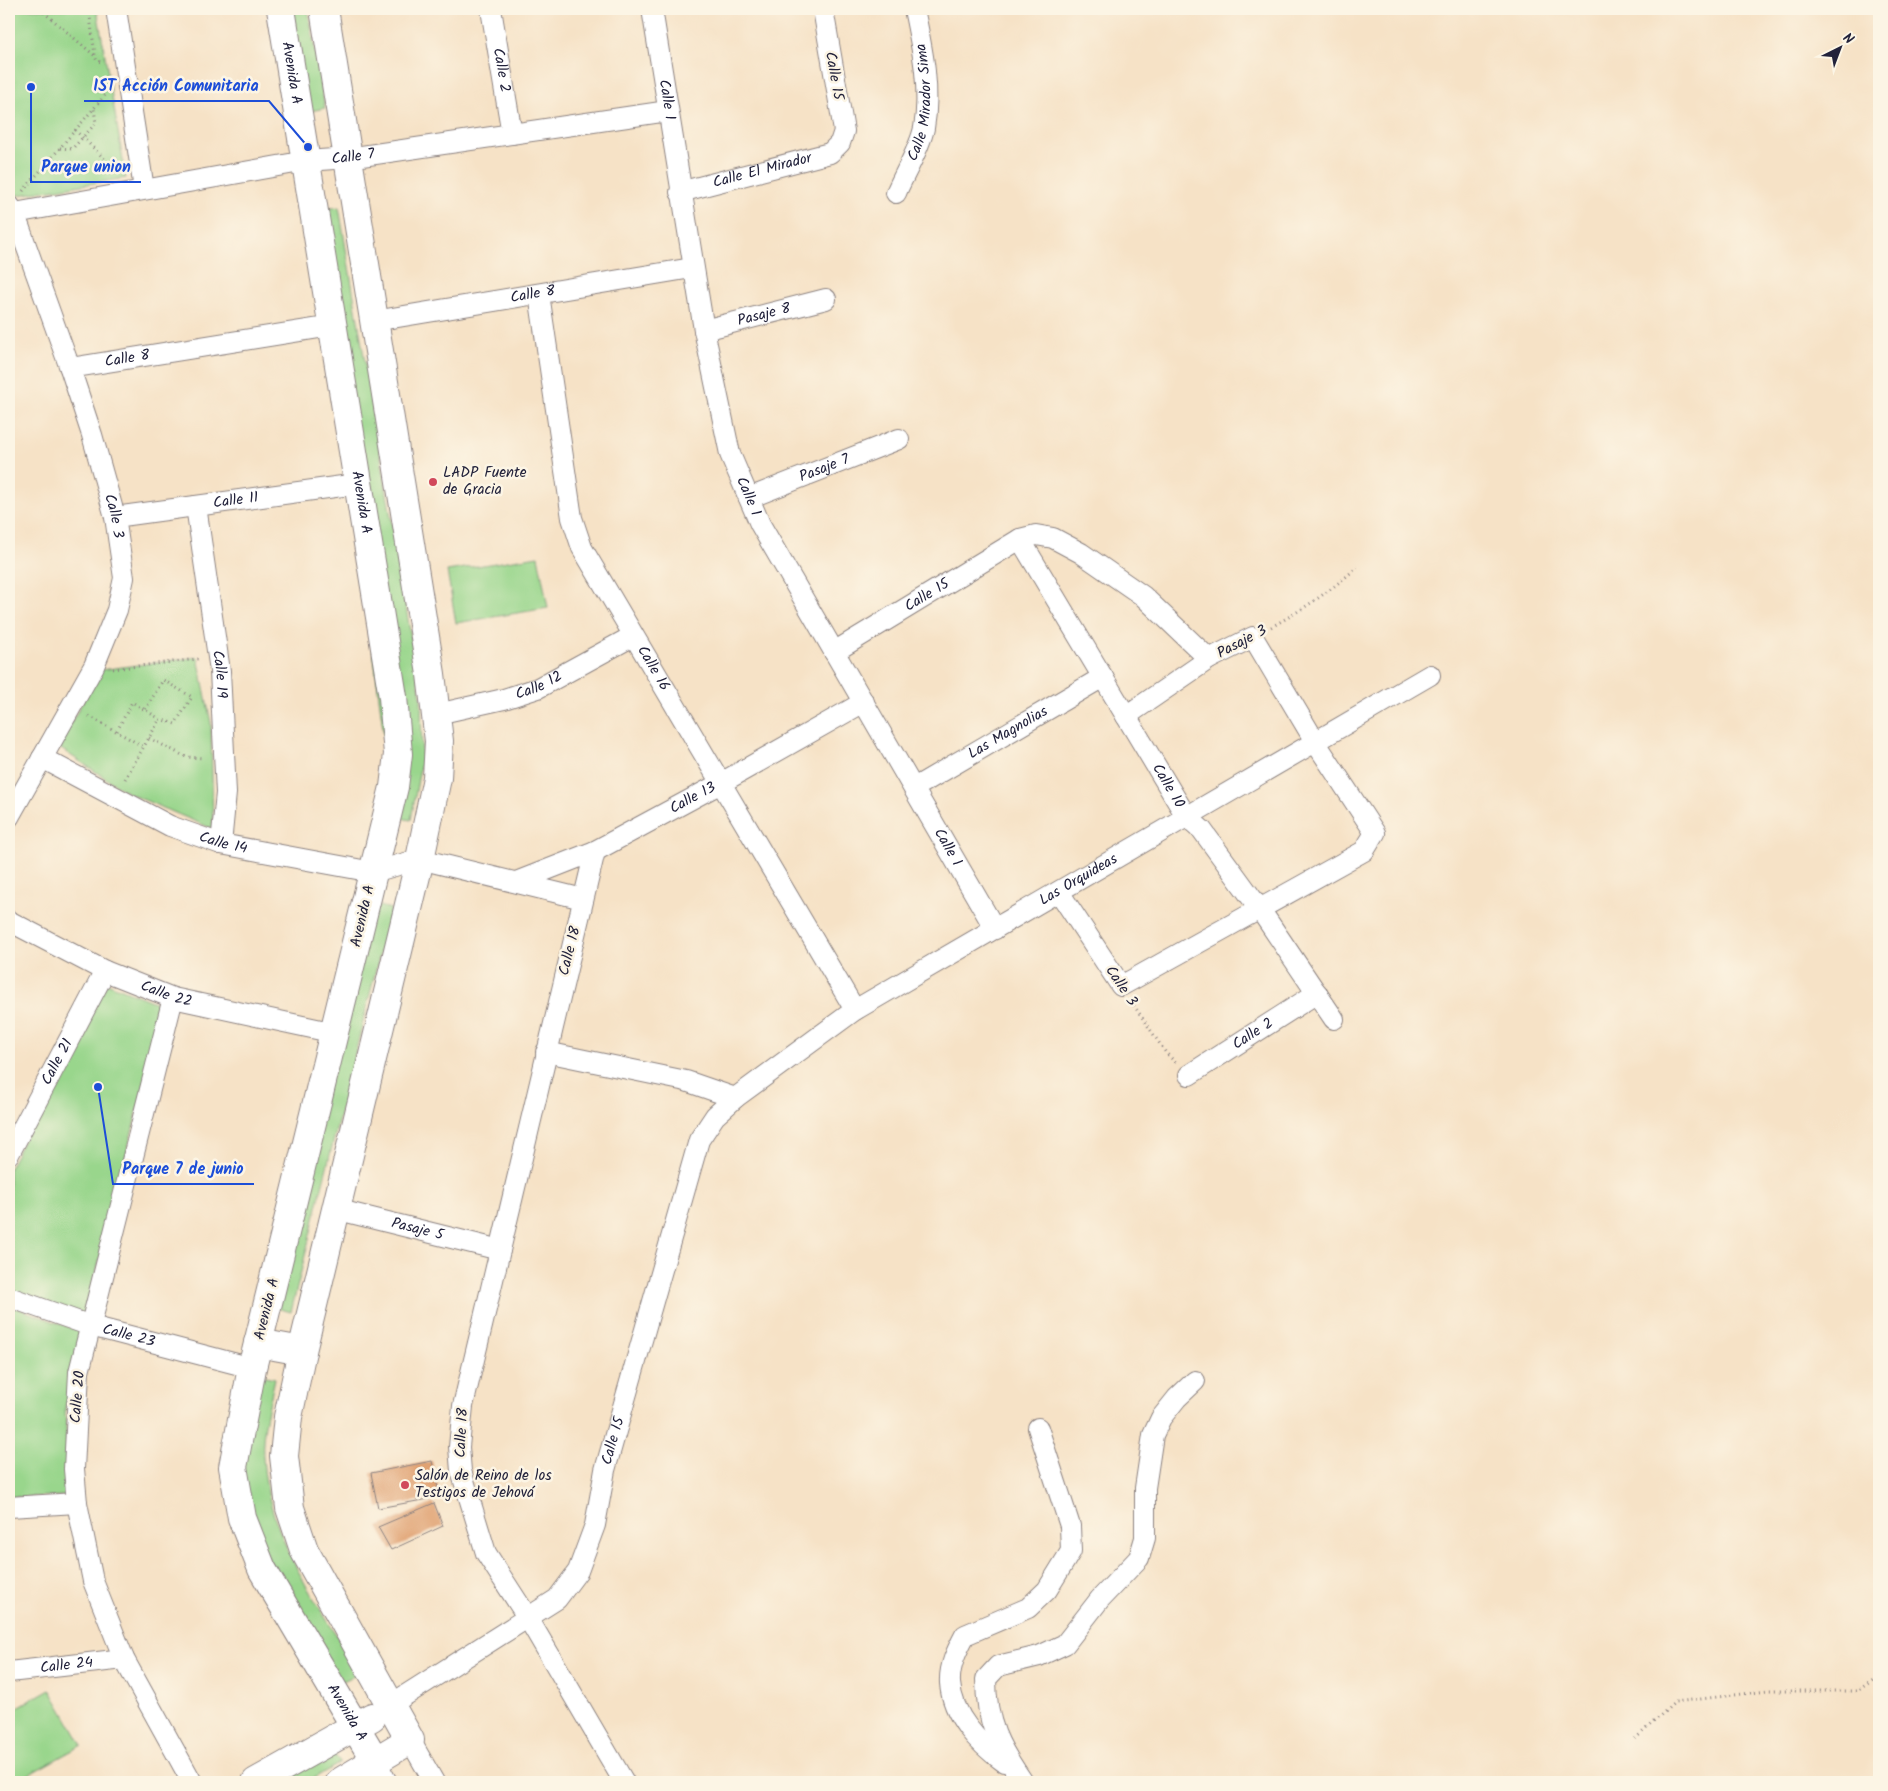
<svg xmlns="http://www.w3.org/2000/svg" width="1888" height="1791" font-family="Kalam,sans-serif">
<style>
.green{fill:#99d68c;stroke:#5e7c64}
.building{fill:#dd9763}
.lines{fill:none;stroke-linecap:round;stroke-linejoin:round}
.minor-casing{stroke:#8c8280;stroke-width:22}
.secondary-casing{stroke:#8c8280;stroke-width:30}
.path{stroke:#8c8280;stroke-width:3;stroke-dasharray:1 4;stroke-linecap:butt}
.minor{stroke:#fff;stroke-width:20}
.secondary{stroke:#fff;stroke-width:28}
.poi-dot{fill:#d1495b;stroke:#fcf5e5;stroke-width:2}
.labels{text-anchor:middle;dominant-baseline:central;stroke-width:5;stroke-linejoin:round;paint-order:stroke}
.street-label{font-size:15px;fill:#22223b;stroke:#fcf5e5}
.poi-label{font-size:15px;fill:#22223b;stroke:#fcf5e5;text-anchor:start}
.leader{fill:none;stroke:#1d4ed8;stroke-width:2}
.callout-dot{fill:#1d4ed8;stroke:#fcf5e5;stroke-width:2}
.callout-label{font-size:16px;text-anchor:middle;font-weight:bold;fill:#1d4ed8;stroke:#fcf5e5;stroke-width:5;stroke-linejoin:round;paint-order:stroke}
</style>
<rect width="100%" height="100%" fill="#fcf5e5"/>
<filter id="ink" filterUnits="userSpaceOnUse"><feTurbulence type="fractalNoise" baseFrequency=".02" numOctaves="2"/><feDisplacementMap in="SourceGraphic" scale="10" xChannelSelector="R" yChannelSelector="G"/><feConvolveMatrix kernelMatrix="1 2 1 2 8 2 1 2 1" color-interpolation-filters="sRGB"/></filter>
<filter id="wash" filterUnits="userSpaceOnUse"><feTurbulence type="fractalNoise" baseFrequency=".0096" numOctaves="4" result="noise"/><feDisplacementMap in="SourceGraphic" scale="20" xChannelSelector="R" yChannelSelector="G"/><feGaussianBlur stdDeviation="1.12" result="paint"/><feColorMatrix in="noise" values="0 0 0 0 0 0 0 0 0 0 0 0 0 0 0 0 0 1.4 0 .05"/><feComposite in="paint" operator="in"/></filter>
<g filter="url(#wash)">
<rect width="100%" height="100%" fill="#f6e2c6"/>
<g class="green">
<path d="M9 9H97L126 178 13 196 9 190Z"/>
<path d="M288 9H308L325 108 306 112Z"/>
<path d="M339 207 421 697 422 756 411 820 394 817 318 210Z"/>
<path d="M538 556 548 608 456 623 447 571Z"/>
<path d="M198 657 211 723 213 829 128 793 58 747 100 670Z"/>
<path d="M373 904 391 909 291 1312 273 1307Z"/>
<path d="M107 983 164 1006 85 1317 9 1290V1168Z"/>
<path d="M9 1305 82 1332 65 1407 69 1496 9 1497Z"/>
<path d="M256 1374 275 1378C270 1403 261 1431 263 1457 267 1538 319 1605 360 1673L339 1683C305 1622 242 1535 243 1465 243 1439 252 1400 256 1374Z"/>
<path d="M50 1689 82 1745 15 1782H9V1712Z"/>
<path d="M330 1747 340 1763 307 1782H269Z"/>
</g>
<g id="blocks">
<g class="building">
<path d="M432 1461 440 1497 378 1508 371 1473Z"/>
<path d="M434 1503 443 1526 391 1550 378 1527Z"/>
</g>
</g>
</g>
<g filter="url(#ink)">
<use href="#blocks" fill-opacity="0" stroke="#8c8280" stroke-width="1"/>
<g class="lines">
<defs>
<g id="minor">
<path d="M116 9 144 189"/>
<path id="s1" d="M491 9 512 134"/>
<path id="s2" d="M652 9 704 330 730 454 760 524 995 929"/>
<path id="s3" d="M680 192 830 153 840 143 844 131 823 9"/>
<path id="s4" d="M896 193C904 174 920 148 924 128 931 88 922 48 914 9"/>
<path id="s5" d="M9 205 14 212 70 368 92 435 115 517 124 578 117 610 94 666 9 817"/>
<path id="s6" d="M9 214 306 161 348 158 668 111"/>
<path id="s7" d="M539 294 572 518 582 548 855 1010"/>
<path id="s8" d="M374 321 692 268"/>
<path id="s9" d="M704 330 826 299"/>
<path id="s10" d="M70 368 332 326"/>
<path id="s11" d="M749 498 899 439"/>
<path id="s12" d="M196 506 220 671 226 793 221 844"/>
<path id="s13" d="M115 517 357 484"/>
<path id="s14" d="M1020 539 1186 816 1202 830 1259 908 1334 1019"/>
<path id="s15" d="M834 652 1020 539 1036 535 1053 538 1081 553 1143 596 1209 659"/>
<path id="s16" d="M437 714 504 699 538 688 633 636"/>
<path id="s17" d="M42 758 170 826 221 844 373 872 420 859 583 899"/>
<path id="s18" d="M914 788 1103 677"/>
<path d="M595 851 463 1406 459 1447 461 1471 486 1553 528 1618 624 1782"/>
<path id="s19" d="M516 882 595 851 721 783 864 702"/>
<path d="M1059 892 1121 986 1364 851 1375 833 1316 743 1253 637 1209 659 1126 716"/>
<path id="s20" d="M9 921 105 971 173 998 335 1033"/>
<path d="M173 998 79 1372 74 1469 77 1503 93 1581 124 1659 192 1782"/>
<path d="M546 1052 686 1081 735 1098"/>
<path id="s21" d="M1189 1075 1317 993"/>
<path id="s22" d="M9 1154 105 971"/>
<path id="s23" d="M335 1209 500 1250"/>
<path id="s24" d="M9 1297 91 1326 252 1368"/>
<path d="M9 1507 77 1503"/>
<path id="s25" d="M9 1672 124 1659"/>
<path id="s26" d="M390 1705 557 1599 578 1571 595 1525 605 1470 699 1140 715 1116 735 1098 855 1010 1430 675"/>
<path d="M410 1740 434 1782"/>
<path d="M376 1762 387 1782"/>
<path d="M1004 1762C979 1744 952 1716 950 1683 949 1666 957 1650 965 1635L1028 1608 1047 1590 1071 1551 1070 1526 1038 1428"/>
<path d="M1023 1782C999 1747 986 1723 986 1679L998 1666 1039 1656 1065 1644 1100 1599 1139 1558 1145 1538V1488L1153 1435 1161 1418 1177 1398 1195 1381"/>
</g>
<g id="secondary">
<path id="s27" d="M281 9 393 697 398 754 394 787 252 1368 233 1467 242 1518 262 1569 376 1762"/>
<path d="M324 9 431 674 439 741 437 778 420 859 302 1351 288 1417 284 1456 290 1508 304 1550 410 1740 340 1782"/>
<path d="M258 1343 302 1351"/>
<path d="M256 1782 372 1717"/>
</g>
</defs>
<use href="#minor" class="minor-casing"/>
<use href="#secondary" class="secondary-casing"/>
<g class="path">
<path d="M40 9 95 56 97 61 102 62"/>
<path d="M89 9 95 55"/>
<path d="M9 17 15 9"/>
<path d="M75 130 119 173"/>
<path d="M60 148 72 149 96 123 94 109"/>
<path d="M23 191 107 93"/>
<path d="M1271 627C1302 610 1331 591 1357 567"/>
<path d="M113 669 198 659"/>
<path d="M89 716 144 747"/>
<path d="M117 731 132 702 160 719 175 724 192 697 163 680 145 710"/>
<path d="M149 738 186 757 204 758"/>
<path d="M125 779 160 719"/>
<path d="M1131 1001 1166 1053 1176 1063"/>
<path d="M1635 1739 1675 1702 1768 1691H1857L1879 1676"/>
</g>
<use href="#minor" class="minor"/>
<use href="#secondary" class="secondary"/>
</g>
</g>
<g class="poi-dot">
<circle cx="433" cy="482" r="5"/>
<circle cx="405" cy="1485" r="5"/>
</g>
<g class="labels">
<g class="street-label">
<text stroke="none"><textPath href="#s1" startOffset="62">Calle 2</textPath></text>
<text stroke="none"><textPath href="#s27" startOffset="65">Avenida A</textPath></text>
<text transform="translate(834 76) rotate(80)">Calle 15</text>
<text stroke="none"><textPath href="#s2" startOffset="92">Calle 1</textPath></text>
<text stroke="none"><textPath href="#s4" startOffset="96">Calle Mirador Sima</textPath></text>
<text stroke="none"><textPath href="#s6" startOffset="349">Calle 7</textPath></text>
<text stroke="none"><textPath href="#s3" startOffset="85">Calle El Mirador</textPath></text>
<text stroke="none"><textPath href="#s8" startOffset="161">Calle 8</textPath></text>
<text stroke="none"><textPath href="#s9" startOffset="62">Pasaje 8</textPath></text>
<text stroke="none"><textPath href="#s10" startOffset="58">Calle 8</textPath></text>
<text stroke="none"><textPath href="#s11" startOffset="81">Pasaje 7</textPath></text>
<text stroke="none"><textPath href="#s2" startOffset="498">Calle 1</textPath></text>
<text stroke="none"><textPath href="#s13" startOffset="122">Calle 11</textPath></text>
<text stroke="none"><textPath href="#s27" startOffset="500">Avenida A</textPath></text>
<text stroke="none"><textPath href="#s5" startOffset="329">Calle 3</textPath></text>
<text stroke="none"><textPath href="#s15" startOffset="109">Calle 15</textPath></text>
<text transform="translate(1242 642) rotate(-28)">Pasaje 3</text>
<text stroke="none"><textPath href="#s7" startOffset="398">Calle 16</textPath></text>
<text stroke="none"><textPath href="#s12" startOffset="170">Calle 19</textPath></text>
<text stroke="none"><textPath href="#s16" startOffset="106">Calle 12</textPath></text>
<text stroke="none"><textPath href="#s18" startOffset="109">Las Magnolias</textPath></text>
<text stroke="none"><textPath href="#s14" startOffset="288">Calle 10</textPath></text>
<text stroke="none"><textPath href="#s19" startOffset="196">Calle 13</textPath></text>
<text stroke="none"><textPath href="#s17" startOffset="201">Calle 14</textPath></text>
<text stroke="none"><textPath href="#s2" startOffset="902">Calle 1</textPath></text>
<text stroke="none"><textPath href="#s26" startOffset="1144">Las Orquideas</textPath></text>
<text transform="translate(363 916) rotate(-77)">Avenida A</text>
<text transform="translate(570 951) rotate(-76)">Calle 18</text>
<text transform="translate(1121 986) rotate(56)">Calle 3</text>
<text stroke="none"><textPath href="#s20" startOffset="174">Calle 22</textPath></text>
<text stroke="none"><textPath href="#s21" startOffset="76">Calle 2</textPath></text>
<text stroke="none"><textPath href="#s22" startOffset="104">Calle 21</textPath></text>
<text stroke="none"><textPath href="#s23" startOffset="85">Pasaje 5</textPath></text>
<text transform="translate(267 1309) rotate(-76)">Avenida A</text>
<text stroke="none"><textPath href="#s24" startOffset="126">Calle 23</textPath></text>
<text transform="translate(78 1397) rotate(-85)">Calle 20</text>
<text transform="translate(462 1433) rotate(-87)">Calle 18</text>
<text stroke="none"><textPath href="#s26" startOffset="368">Calle 15</textPath></text>
<text stroke="none"><textPath href="#s25" startOffset="58">Calle 24</textPath></text>
<text stroke="none"><textPath href="#s27" startOffset="1760">Avenida A</textPath></text>
</g>
<g class="poi-label">
<text x="443" y="473">LADP Fuente<tspan x="443" dy="17">de Gracia</tspan></text>
<text x="415" y="1476">Salón de Reino de los<tspan x="415" dy="17">Testigos de Jehová</tspan></text>
</g>
</g>
<path class="leader" d="M308 147L269 101H84M31 87L31 182H141M98 1087L113 1184H254"/>
<g class="callout-dot">
<circle cx="308" cy="147" r="5"/>
<circle cx="31" cy="87" r="5"/>
<circle cx="98" cy="1087" r="5"/>
</g>
<g class="callout-label">
<text x="176" y="91">IST Acción Comunitaria</text>
<text x="86" y="172">Parque union</text>
<text x="183" y="1174">Parque 7 de junio</text>
</g>
<rect width="1888" height="1791" fill="none" stroke="#fcf5e5" stroke-width="30"/>
<g transform="translate(1840 48) rotate(42)" stroke="#fcf5e5" stroke-width="4" paint-order="stroke">
<path d="M0-4L9 19L0 12L-9 19Z" fill="#22223b"/>
<text y="-8" font-size="14" font-weight="bold" text-anchor="middle" fill="#22223b">N</text>
</g>
</svg>
